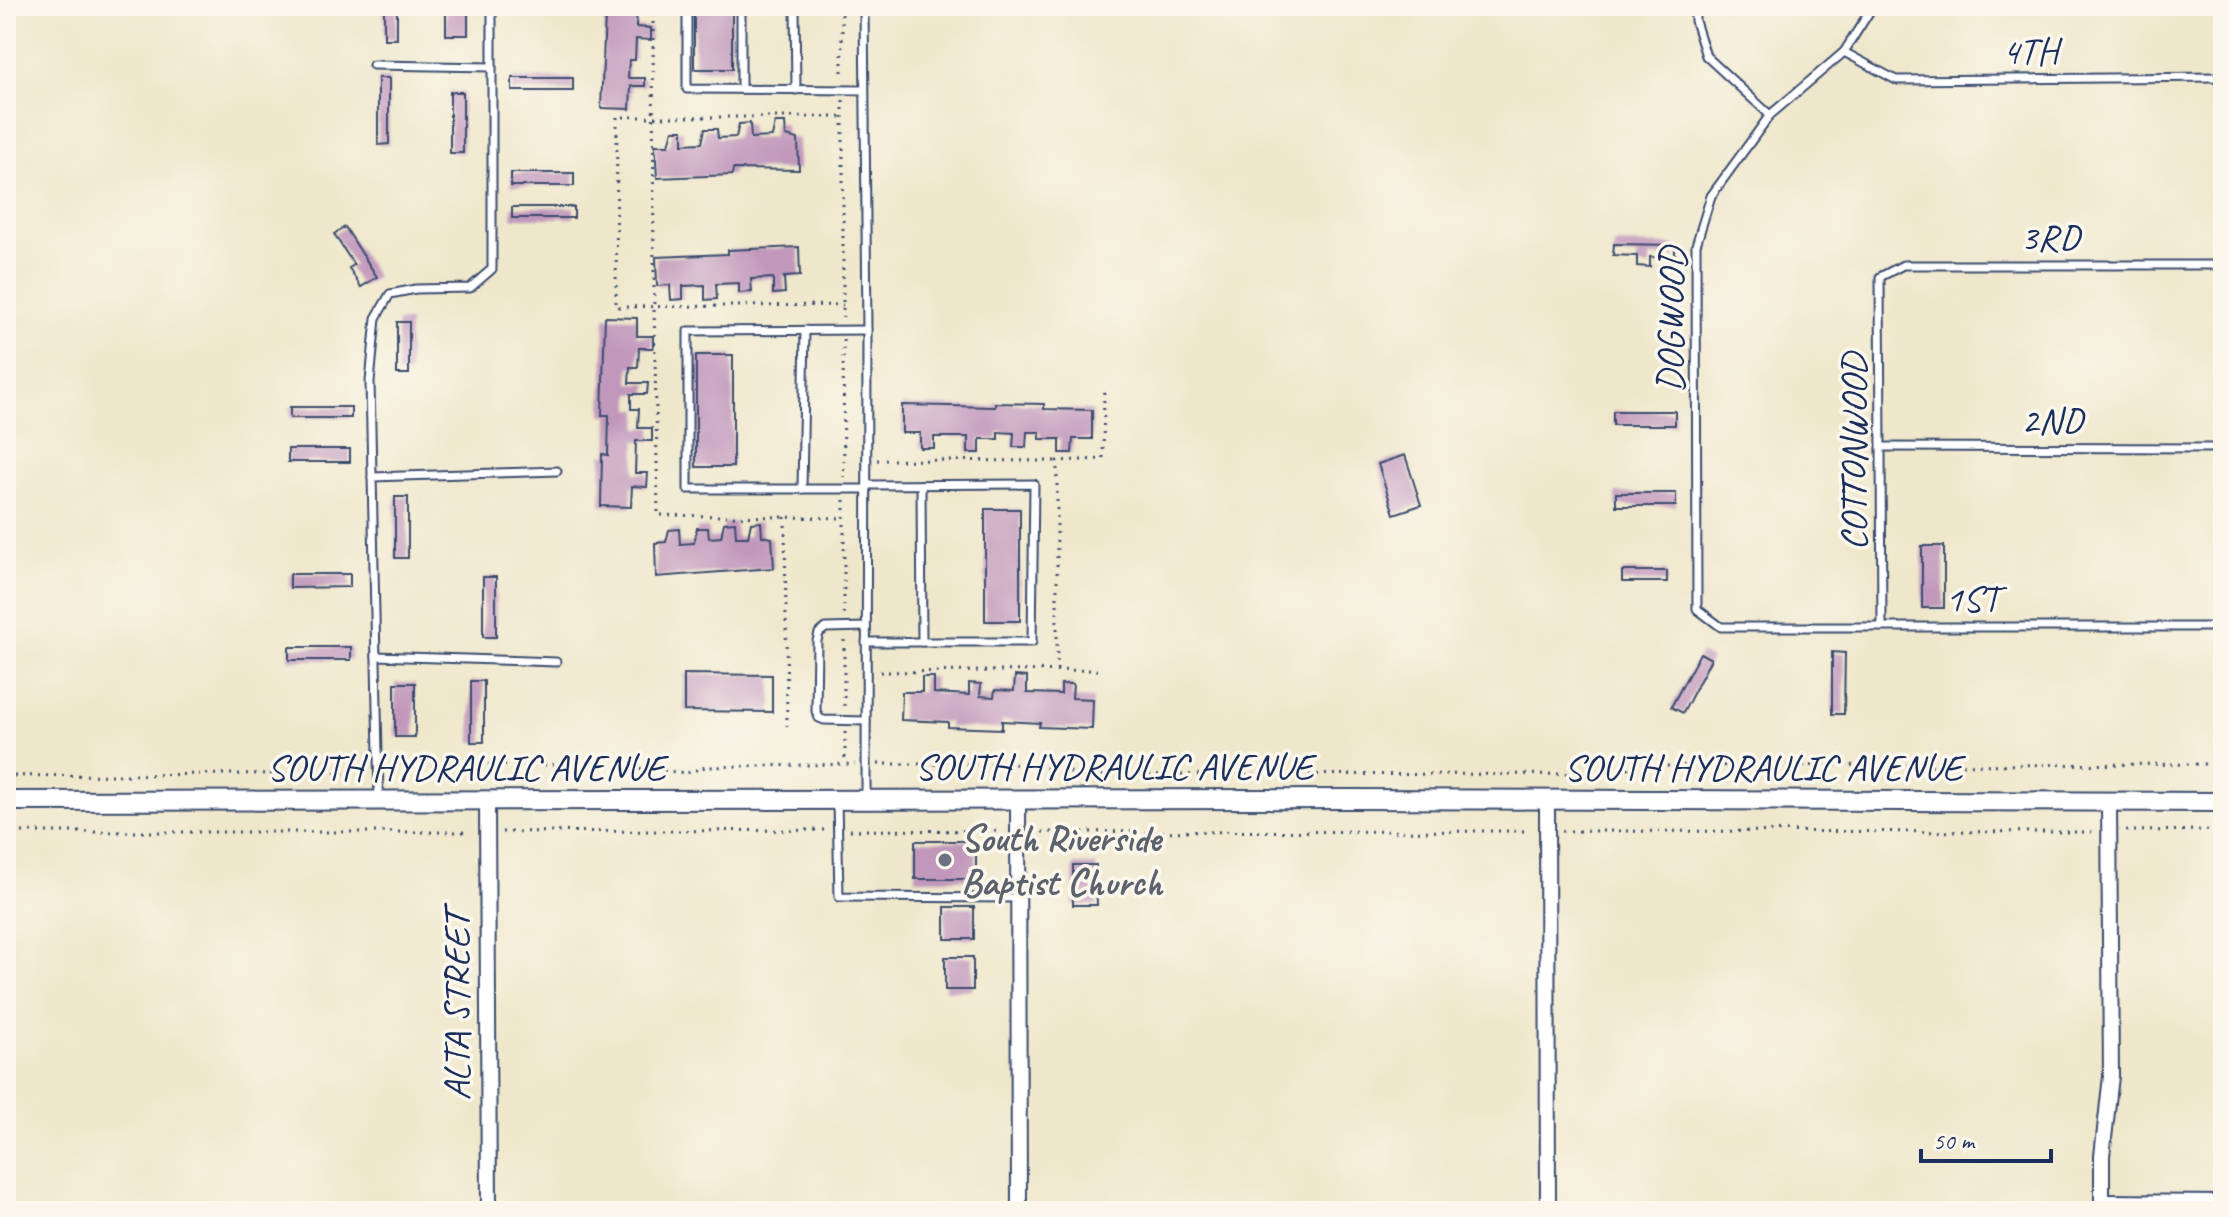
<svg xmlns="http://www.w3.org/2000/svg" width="2229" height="1217" font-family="Caveat,sans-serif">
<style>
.building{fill:#c198bc}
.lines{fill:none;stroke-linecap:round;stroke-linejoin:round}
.service-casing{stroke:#3b4b6e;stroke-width:11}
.minor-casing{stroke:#3b4b6e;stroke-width:18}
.tertiary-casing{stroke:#3b4b6e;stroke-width:22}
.path{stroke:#3b4b6e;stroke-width:3;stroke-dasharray:2 6;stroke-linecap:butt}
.service{stroke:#fff;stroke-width:7}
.minor{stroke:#fff;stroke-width:14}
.tertiary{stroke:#fff;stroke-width:18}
.worship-dot{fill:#6b7280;stroke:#fbf7ec;stroke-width:3}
.labels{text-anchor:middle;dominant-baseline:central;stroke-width:7;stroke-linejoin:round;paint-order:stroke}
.street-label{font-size:38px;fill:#1b2f5e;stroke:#fbf7ec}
.worship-label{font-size:38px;font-weight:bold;fill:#5b616d;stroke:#fbf7ec;text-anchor:start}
</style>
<rect width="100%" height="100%" fill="#fbf7ec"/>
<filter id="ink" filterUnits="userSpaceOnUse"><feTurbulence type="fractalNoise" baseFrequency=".0125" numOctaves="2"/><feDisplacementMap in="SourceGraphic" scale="16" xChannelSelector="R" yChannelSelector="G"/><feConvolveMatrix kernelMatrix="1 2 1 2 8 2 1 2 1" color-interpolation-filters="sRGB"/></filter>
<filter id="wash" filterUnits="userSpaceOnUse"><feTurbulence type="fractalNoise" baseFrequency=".006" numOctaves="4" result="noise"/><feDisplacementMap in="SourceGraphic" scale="32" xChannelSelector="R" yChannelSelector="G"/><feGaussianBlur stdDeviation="1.8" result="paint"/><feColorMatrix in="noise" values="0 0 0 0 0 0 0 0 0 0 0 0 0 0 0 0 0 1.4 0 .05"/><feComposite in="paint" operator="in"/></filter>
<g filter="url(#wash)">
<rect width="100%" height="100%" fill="#efe7cb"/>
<g id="blocks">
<g class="building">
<rect x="384" y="6" width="13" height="33"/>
<rect x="446" y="6" width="22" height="29"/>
<path d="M601 6H629V10H637L636 27 651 28V40L636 39 635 60H629L628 78H645V86H631L630 109 601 108 605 15H601Z"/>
<rect x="694" y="6" width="38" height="63"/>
<path d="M378 78H389V144L378 145Z"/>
<rect x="512" y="78" width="61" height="13"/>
<rect x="450" y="92" width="13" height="61"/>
<path d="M750 123 751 138 772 137 775 123H785L786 136 798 139 799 170 733 169 732 175 657 178 655 145H669L673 130H683V144L702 143 705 129H717L718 138 736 137 739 124Z"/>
<rect x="511" y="173" width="63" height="13"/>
<rect x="512" y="207" width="62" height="11"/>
<path d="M345 227 377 277 361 287 349 268 354 265 334 234Z"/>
<path d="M1614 244 1675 245V258L1650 257V267L1637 266V256L1613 255Z"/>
<path d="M799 247 800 276 784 277 785 293 773 294V278L751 279 752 292 739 293V283L716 284 717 299 705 300V285L683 286V299L671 300 670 285 657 286 656 257 728 254V250Z"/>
<path d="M605 317 637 318V336H653V348H639L638 367H630L629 383H648L647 394H631V409H639L638 428H652V441H636L635 473H648L647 487 632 486 631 507 601 506 602 454 608 455 609 415H602Z"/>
<rect x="397" y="322" width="12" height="52"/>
<rect x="696" y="355" width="37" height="112"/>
<path d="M995 403 1044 404V409L1092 410V439H1073L1072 453H1060V439H1040V432H1027L1026 447H1013L1014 433 998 432V439H980V453H968V437H934V448H920V433H902V405L995 407Z"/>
<rect x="290" y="407" width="61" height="11"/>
<rect x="1613" y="411" width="62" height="14"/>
<rect x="288" y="449" width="62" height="13"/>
<path d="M1405 455 1421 505 1394 514 1378 464Z"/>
<rect x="1616" y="493" width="60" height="13"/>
<rect x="395" y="497" width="13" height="61"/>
<rect x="985" y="509" width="35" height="112"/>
<path d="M735 522 736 537H748L751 523 761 522 762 536 772 538 774 568 656 577 655 543 666 542 669 530 679 529 680 544 694 543 697 528H708L709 538 721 537 724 523Z"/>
<rect x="1922" y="546" width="22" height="62"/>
<rect x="1622" y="571" width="45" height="11"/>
<path d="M290 574H350V587L290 588Z"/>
<rect x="483" y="577" width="13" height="60"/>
<rect x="289" y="647" width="62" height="13"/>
<path d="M1832 652 1845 653 1844 714H1832Z"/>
<path d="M1700 653 1711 659 1683 713 1671 707Z"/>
<path d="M684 674 772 675V712L684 711Z"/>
<path d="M1015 676 1027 677V693L1061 694V684H1073L1072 698 1093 699 1092 729 1039 727 1040 723 1002 721V729L948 727V722L901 720 902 692H922V677H934V693L969 695V683L981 684 980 696 994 697 995 690 1014 691Z"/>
<rect x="471" y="681" width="13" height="61"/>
<rect x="395" y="683" width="20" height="54"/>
<rect x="915" y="841" width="61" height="38"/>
<path d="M1073 865H1096L1097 905H1073Z"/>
<rect x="945" y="907" width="29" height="32"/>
<rect x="945" y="957" width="28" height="33"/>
</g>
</g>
</g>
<g filter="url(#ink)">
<use href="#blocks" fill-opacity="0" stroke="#3b4b6e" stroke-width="2"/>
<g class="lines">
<defs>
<g id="service">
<path d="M687 6V89L864 90"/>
<path d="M741 6V89"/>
<path d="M795 6 796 90"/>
<path d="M864 6 867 330 866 798"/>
<path d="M1695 6V21L1706 56 1770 115 1711 196 1696 245 1697 609 1721 627H2223"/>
<path d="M1844 52 1896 80 2223 77"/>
<path d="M373 65 492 67"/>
<path d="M1770 115 1844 52 1873 6"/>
<path d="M1882 447 2223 448"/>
<path d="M372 477 557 471"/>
<path d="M921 485 922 642"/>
<path d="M802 489 805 330"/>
<path d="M867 489H688V331L867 330"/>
<path d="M1882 626 1880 277 1903 265H2223"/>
<path d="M866 642H1032L1034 484 867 485"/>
<path d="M376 656 556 662"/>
<path d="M866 721 824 720 819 718 816 711 817 641 819 633 826 628 866 627"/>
<path d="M379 800 370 382 376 318 390 294 416 289 470 288 492 269V6"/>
<path d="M837 800 839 897 1018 898"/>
</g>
<g id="minor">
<path d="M1018 800 1019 1211"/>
<path d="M487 801 489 1211"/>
<path d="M1547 801 1548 1211"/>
<path d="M2102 1202 2223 1203"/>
<path d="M2102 1211V1156L2111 1076 2109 802"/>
</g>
<path id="tertiary" d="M6 801 1352 799 2223 802"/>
</defs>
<use href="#service" class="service-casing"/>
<use href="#minor" class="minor-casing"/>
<use href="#tertiary" class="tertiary-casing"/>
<g class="path">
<path d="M653 6 654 306 658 515 842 518"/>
<path d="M842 6V77"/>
<path d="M843 100V317"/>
<path d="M841 117H617L616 307 843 305"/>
<path d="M843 340 844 477"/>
<path d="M877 460 1057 461"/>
<path d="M844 500V617"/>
<path d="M785 517 787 726"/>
<path d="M844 640V709"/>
<path d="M1057 670V461L1103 459 1104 390"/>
<path d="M880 672 1103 670"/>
<path d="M845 732V764"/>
<path d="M392 764 602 765 687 773 705 767 855 764"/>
<path d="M878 764H1025L1086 775 1618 774 1632 766 2223 764"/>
<path d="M6 776 342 773 360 764H368"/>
<path d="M850 830 1002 831"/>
<path d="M1562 831 2094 832"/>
<path d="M2126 831 2223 830"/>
<path d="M6 832H470"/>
<path d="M502 832 826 830"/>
<path d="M1034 832 1530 831"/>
</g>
<use href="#service" class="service"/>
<use href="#minor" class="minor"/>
<use href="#tertiary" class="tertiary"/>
</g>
</g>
<circle class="worship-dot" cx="945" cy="860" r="8"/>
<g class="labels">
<g class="street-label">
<text transform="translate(2030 51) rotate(-1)">4TH</text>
<text x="2050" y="237">3RD</text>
<text transform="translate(1671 320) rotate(-89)">DOGWOOD</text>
<text x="2052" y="420">2ND</text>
<text transform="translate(1853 452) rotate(-90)">COTTONWOOD</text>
<text x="1972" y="598">1ST</text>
<text x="1114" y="766">SOUTH HYDRAULIC AVENUE</text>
<text x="466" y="767">SOUTH HYDRAULIC AVENUE</text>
<text x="1763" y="767">SOUTH HYDRAULIC AVENUE</text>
<text transform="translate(456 1006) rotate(-90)">ALTA STREET</text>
</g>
<g class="worship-label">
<text x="961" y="838">South Riverside<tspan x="961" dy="44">Baptist Church</tspan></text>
</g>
</g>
<rect width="2229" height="1217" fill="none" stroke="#fbf7ec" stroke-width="32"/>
<path d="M1921 1149v12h130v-12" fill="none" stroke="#1b2f5e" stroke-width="4"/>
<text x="1933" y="1149" font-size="24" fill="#1b2f5e" stroke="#fbf7ec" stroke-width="6" paint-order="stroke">50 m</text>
</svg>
